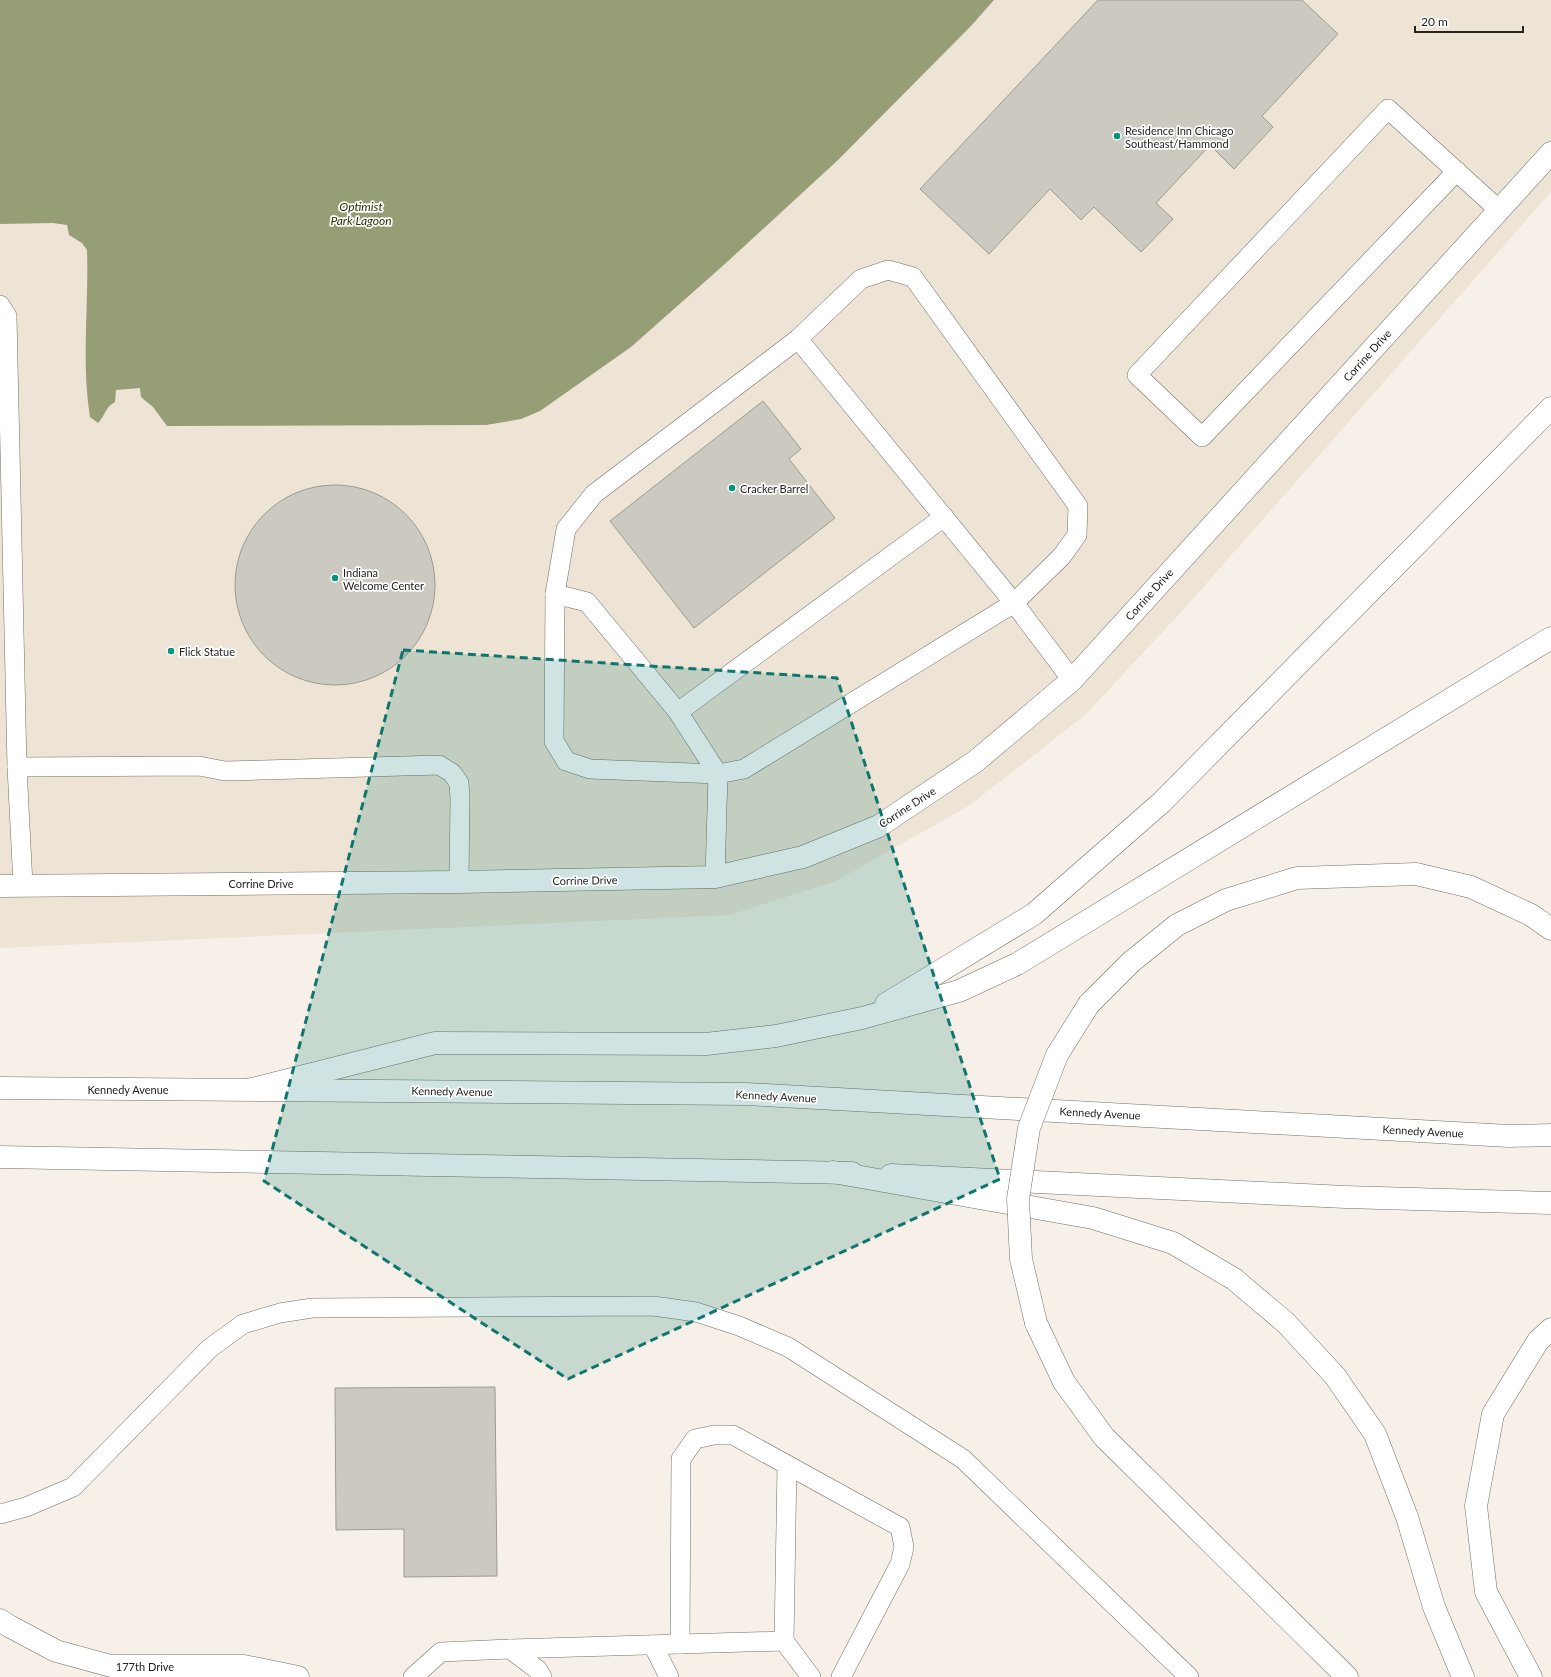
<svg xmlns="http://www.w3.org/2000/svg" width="1551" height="1677" font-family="Lato,sans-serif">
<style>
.built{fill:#eee4d5}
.water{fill:#959e74}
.building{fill:#cbc9c0;stroke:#9c9b92}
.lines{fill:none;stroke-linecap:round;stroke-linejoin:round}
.lane-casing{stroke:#736f67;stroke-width:20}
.street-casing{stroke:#736f67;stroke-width:23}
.secondary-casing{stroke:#736f67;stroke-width:23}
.highway-casing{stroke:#736f67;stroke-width:23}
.lane{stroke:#fff;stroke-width:19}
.street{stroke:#fff;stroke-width:22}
.secondary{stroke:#fff;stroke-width:22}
.highway{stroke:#fff;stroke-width:22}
.highway-bridge-casing{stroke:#736f67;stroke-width:23;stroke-linecap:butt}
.highway-bridge{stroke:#fff;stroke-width:22}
.marked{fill:#0f766e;fill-opacity:0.2;stroke:#0f766e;stroke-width:3;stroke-dasharray:8 5;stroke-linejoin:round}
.poi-dot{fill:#04937f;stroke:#fff;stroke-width:1.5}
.labels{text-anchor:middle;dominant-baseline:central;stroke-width:3.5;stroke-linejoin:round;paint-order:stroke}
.poi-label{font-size:11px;fill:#252320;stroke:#fff;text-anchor:start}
.street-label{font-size:11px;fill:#252320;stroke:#fff}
.water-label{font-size:12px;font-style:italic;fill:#2b3300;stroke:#fff}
</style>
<rect width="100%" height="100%" fill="#f6f0e8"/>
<path class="built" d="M992 0H1551V192L1184 609 1084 716 970 805 836 881 729 915 0 948V167Z"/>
<path class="water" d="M0 0H994L971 26 838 160 726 263 631 347 540 411 521 419 486 425 167 426 153 407 141 397 140 388 116 390 115 402C104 408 106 415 98 423L90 417C81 362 89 306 87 250L82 243 69 235 67 225 53 223 0 224Z"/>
<g class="building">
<path d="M1098 0H1302L1338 34 1262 116 1273 127 1234 169 1210 145 1156 203 1173 219 1141 252 1094 207 1081 220 1050 189 989 254 920 189Z"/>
<path d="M763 401 801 449 789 459 835 518 694 628 610 521Z"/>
<circle cx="335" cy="585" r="100"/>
<path d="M495 1387 497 1576 404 1577V1529L336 1530 335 1388Z"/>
</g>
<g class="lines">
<defs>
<g id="lane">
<path d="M1457 171 1202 437 1137 375 1388 109 1499 210"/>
<path d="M888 270 913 277 1078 506 1077 535 1062 556 1014 603 744 769 718 774 590 769 566 761 554 741 555 594 566 529 594 494 798 339 861 279Z"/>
<path d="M0 305 7 316 17 767 23 885"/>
<path d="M798 339 1014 603 1072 680"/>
<path d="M555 594 587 602 678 712 718 774 715 877"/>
<path d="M678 712 944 517"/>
<path d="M17 767 199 766 225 771 439 765 452 773 459 783 460 798 459 882"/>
<path d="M0 1514 26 1507 73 1487 210 1348 243 1324 280 1313 312 1308 653 1306 696 1312 739 1326 788 1347 963 1459 1189 1677"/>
<path d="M784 1641 787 1465"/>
<path d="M680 1644 681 1459 695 1439 714 1435H733L900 1527 904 1547 900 1564 841 1677"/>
<path d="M653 1645 669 1677"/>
<path d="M510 1649 784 1641 811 1677"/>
<path d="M413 1677 441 1652 510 1649 538 1670 542 1677"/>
</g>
<path id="street" d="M0 886 459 882 715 877 803 857 879 826 976 761 1072 680 1551 153"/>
<g id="secondary">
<path d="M0 1088 746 1094 1509 1136 1551 1135"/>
<path d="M0 1157 852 1173"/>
<path d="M891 1175 1345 1197 1551 1203"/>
<path d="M0 1620 9 1626 56 1651 111 1666H244L298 1677"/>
</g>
<g id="highway">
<path d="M886 1004 1034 914 1162 802 1551 408"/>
<path d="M1089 1004 1131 962 1177 925 1226 900 1297 878 1416 874 1471 887 1531 915 1551 929"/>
<path d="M252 1089 435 1043 706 1044 776 1036 862 1018 959 991 1017 964 1551 638"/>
<path d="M833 1172 1093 1218 1173 1243 1234 1279 1286 1323 1335 1376 1375 1434 1407 1517 1434 1607 1463 1677"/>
<path d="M1036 1323 1064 1382 1104 1437 1347 1677"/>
<path d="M1531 1677 1486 1592 1476 1506 1493 1414 1538 1341 1551 1329"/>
</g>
</defs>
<use href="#lane" class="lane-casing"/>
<use href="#street" class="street-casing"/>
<use href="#secondary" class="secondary-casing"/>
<use href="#highway" class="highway-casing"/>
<use href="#lane" class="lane"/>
<use href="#street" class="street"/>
<use href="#secondary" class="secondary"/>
<use href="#highway" class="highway"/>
<defs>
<path id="highway-bridge" d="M1036 1323 1021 1259 1018 1199 1029 1128 1057 1055 1089 1004"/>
</defs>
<use href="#highway-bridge" class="highway-bridge-casing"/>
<use href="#highway-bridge" class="highway-bridge"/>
</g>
<path class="marked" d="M403 650 837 678 1000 1179 568 1379 264 1181Z"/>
<g class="poi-dot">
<circle cx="1117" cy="136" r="4"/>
<circle cx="732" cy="488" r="4"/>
<circle cx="335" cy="578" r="4"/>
<circle cx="171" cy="651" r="4"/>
</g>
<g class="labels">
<g class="poi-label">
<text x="1125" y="130">Residence Inn Chicago<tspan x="1125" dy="13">Southeast/Hammond</tspan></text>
<text x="740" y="488">Cracker Barrel</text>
<text x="343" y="572">Indiana<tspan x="343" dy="13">Welcome Center</tspan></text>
<text x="179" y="651">Flick Statue</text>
</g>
<g class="street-label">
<text transform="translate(1367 355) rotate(-48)">Corrine Drive</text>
<text transform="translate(1149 594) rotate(-48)">Corrine Drive</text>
<text transform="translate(907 807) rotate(-33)">Corrine Drive</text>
<text transform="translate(585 880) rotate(-1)">Corrine Drive</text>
<text x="261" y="883">Corrine Drive</text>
<text x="128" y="1089">Kennedy Avenue</text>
<text transform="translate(452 1091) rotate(1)">Kennedy Avenue</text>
<text transform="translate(776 1096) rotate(3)">Kennedy Avenue</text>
<text transform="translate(1100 1113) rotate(3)">Kennedy Avenue</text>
<text transform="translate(1423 1131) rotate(3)">Kennedy Avenue</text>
<text x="145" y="1666">177th Drive</text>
</g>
<g class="water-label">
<text x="361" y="206">Optimist<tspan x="361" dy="14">Park Lagoon</tspan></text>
</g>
</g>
<path d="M1415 26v6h108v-6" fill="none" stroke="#252320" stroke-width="2"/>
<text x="1421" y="26" font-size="12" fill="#252320" stroke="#ffffff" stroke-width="3" paint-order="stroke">20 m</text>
</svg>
